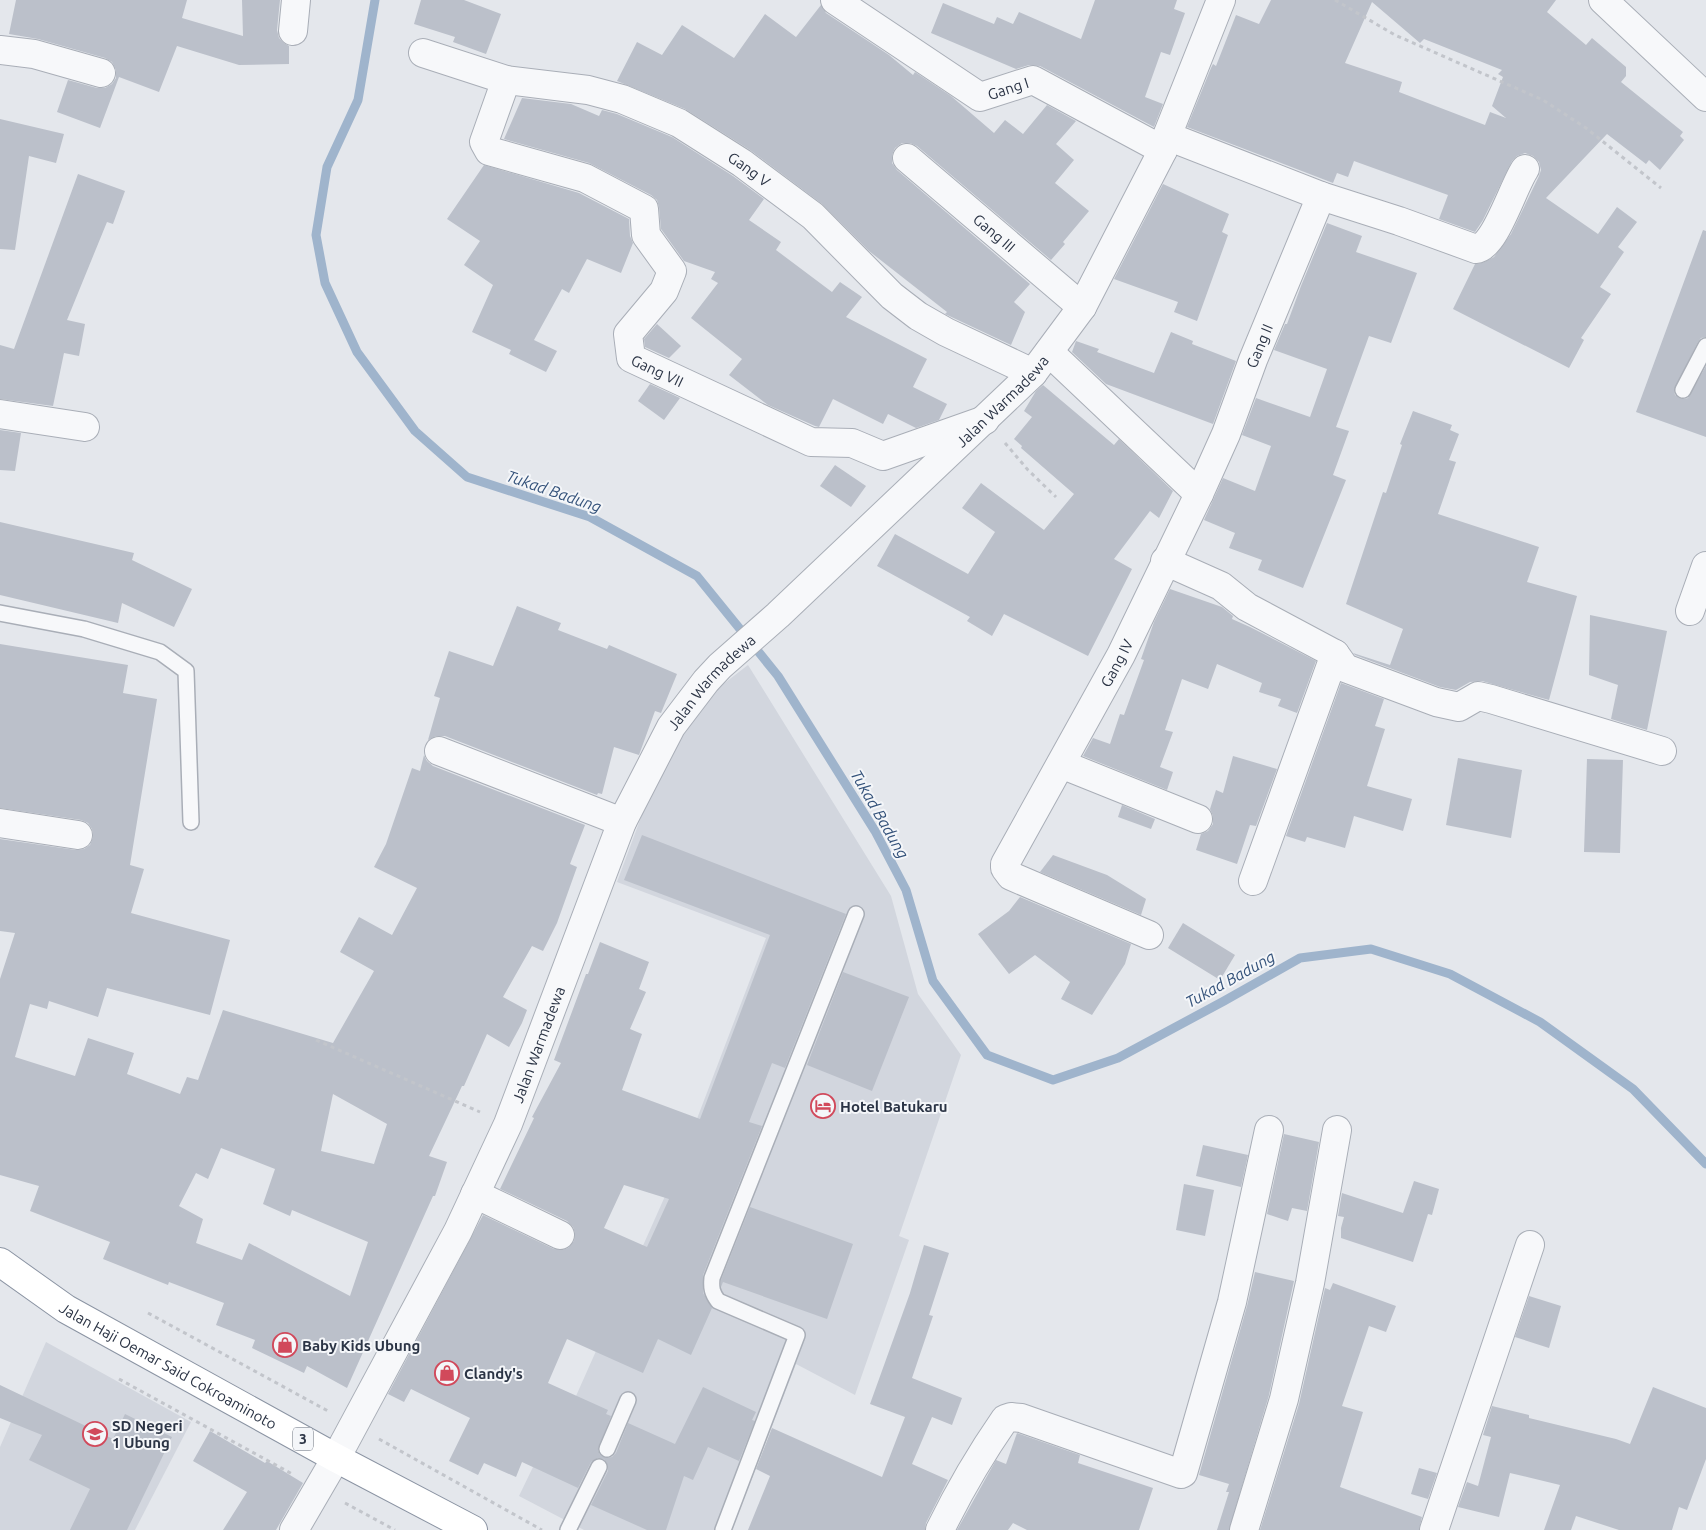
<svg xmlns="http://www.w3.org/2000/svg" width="1706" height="1530" font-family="Ubuntu,sans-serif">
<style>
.built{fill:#d2d6de}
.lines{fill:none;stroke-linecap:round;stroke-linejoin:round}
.stream{stroke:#9fb4cc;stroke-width:9}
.building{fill:#bbc0ca;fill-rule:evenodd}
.service-casing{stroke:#a9aeb7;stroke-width:18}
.minor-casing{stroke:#a9aeb7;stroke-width:30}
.tertiary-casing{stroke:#a9aeb7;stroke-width:30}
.trunk-casing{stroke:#8b94a3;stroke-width:30}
.path{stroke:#c2c5cb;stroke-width:3;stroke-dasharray:4 4;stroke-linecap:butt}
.service{stroke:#f7f8fa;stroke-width:15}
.minor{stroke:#f7f8fa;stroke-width:28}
.tertiary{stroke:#f7f8fa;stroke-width:28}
.trunk{stroke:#fff;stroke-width:28}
.labels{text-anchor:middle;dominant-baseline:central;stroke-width:4;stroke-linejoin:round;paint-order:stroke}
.shield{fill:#f4f6f9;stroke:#676e7b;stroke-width:1}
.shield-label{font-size:14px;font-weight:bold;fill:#2b3445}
.street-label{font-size:15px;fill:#2b3445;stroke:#f4f6f9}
.poi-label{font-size:15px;font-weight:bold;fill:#2b3445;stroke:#f4f6f9;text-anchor:start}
.water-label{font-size:16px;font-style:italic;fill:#34527a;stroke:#f4f6f9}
</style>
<rect width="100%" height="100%" fill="#e4e7ec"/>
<g class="built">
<path d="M748 665 891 896 918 994 961 1055 899 1236 909 1240 855 1395 796 1364 732 1530H584L519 1496 533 1467 576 1396 682 1158 766 938 617 882 659 769 679 735 713 692Z"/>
<path d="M46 1342 191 1422 135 1530H0V1447Z"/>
</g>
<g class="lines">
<path class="stream" d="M375 0 358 100 327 167 316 235 325 283 357 352 415 431 467 477 590 517 697 576 778 676 875 831 906 890 933 981 987 1055 1053 1080 1118 1058 1224 1001 1300 958 1371 949 1450 974 1540 1022 1633 1089 1706 1164"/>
</g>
<g class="building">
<path d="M16 0H187L182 18 243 36 242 0H280L277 30 279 38 284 43 289 46V64L239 65 177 46 159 92 119 77 100 128 57 112 68 80 97 88H105L112 84 116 78V70L112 62 105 58 38 39 9 34Z"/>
<path d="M421 0H464L501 14 486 54 453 42 455 37 414 24Z"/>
<path d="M1095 0H1177L1174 9 1185 13 1170 55 1161 52 1145 97 1163 104 1154 127 1040 66 1029 65 1016 69 931 33 943 3 994 24 997 17 1013 24 1019 12 1081 39Z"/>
<path d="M1271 0H1556L1547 12 1586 45 1592 38 1626 67V76L1621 82 1683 132 1680 136 1684 140 1660 170 1649 160 1646 164 1607 134 1546 198 1598 234 1617 207 1637 222 1618 247 1624 252 1600 287 1611 294 1581 338 1584 340 1569 368 1453 309 1475 264 1482 263 1494 257 1511 234 1539 176 1541 170 1539 162 1533 156 1525 153 1517 156 1512 161 1483 220 1475 232 1439 219 1448 195 1354 161 1348 177 1337 173 1333 183 1187 127 1211 68 1213 64 1216 66 1236 15 1259 24ZM1372 2 1420 43 1424 39 1502 70 1498 74 1503 77 1492 106 1506 118 1490 112 1485 125 1399 92 1402 82 1345 63Z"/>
<path d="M821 5 826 13 889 55 913 75 915 72 951 96 994 133 1005 120 1023 134 1047 105 1076 121 1056 144 1074 160 1055 183 1089 211 1063 242 1065 244 1051 260 917 146 910 143H902L895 148 892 155V163L897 170 1030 284 1014 302 1025 312 1011 345 945 314 947 312 869 251 822 204 750 150 685 109 617 81 637 42 662 55 682 25 734 58 765 14 796 37Z"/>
<path d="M522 98 571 104 599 116 602 110 617 114 672 137 733 176 764 199 749 220 781 242 776 250 832 292 840 282 862 297 846 317 927 359 913 387 947 404 939 420 916 428 888 414 883 424 833 399 819 427 815 426 768 405 729 375 742 359 691 318 718 283 711 279 715 272 684 261 661 229 659 207 657 200 651 195 589 163 504 139Z"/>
<path d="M0 119 64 134 56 163 29 156 15 250 0 249Z"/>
<path d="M484 165 579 193 629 219 630 236 633 243 621 273 587 259 569 293 562 289 534 340 557 351 546 372 509 354 511 350 472 332 493 285 464 265 480 241 447 219Z"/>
<path d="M78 174 125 191 113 224 107 222 67 320 85 324 79 356 64 353 53 406 0 399V345L14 349Z"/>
<path d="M1163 184 1229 214 1222 232 1228 235 1197 321 1174 312 1178 302 1114 279Z"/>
<path d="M1327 223 1362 236 1356 252 1417 273 1391 343 1369 336 1336 427 1349 431 1333 475 1346 480 1303 588 1258 570 1262 560 1229 548 1235 533 1204 520 1223 478 1255 491 1271 446 1242 435 1256 398 1310 417 1327 369 1274 350 1285 324H1287L1301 286Z"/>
<path d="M1703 230 1706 231V337L1701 338 1698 342 1674 390 1675 395 1679 398 1684 399 1688 398 1706 366V437L1636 412Z"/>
<path d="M657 324 681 346 669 358 645 347 644 339Z"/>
<path d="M1171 332 1193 341 1192 344 1236 361 1213 424 1106 384 1072 352 1076 341 1099 349 1097 352 1154 373Z"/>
<path d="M650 384 680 398 664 420 638 401Z"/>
<path d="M1043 385 1114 445 1119 439 1173 491 1159 518 1150 511 1114 559 1132 569 1088 656 1004 614 992 636 967 621 970 617 877 566 895 534 968 574 995 532 962 508 981 483 1044 530 1074 494 1021 448 1022 446 1014 439 1032 417 1024 411 1036 391Z"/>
<path d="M1413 411 1452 425 1450 430 1459 434 1449 460 1456 462 1438 514 1539 547 1527 582 1577 596 1549 700 1482 681 1470 682 1456 690 1440 687 1355 655 1353 653 1390 665 1403 629 1346 604 1379 504 1383 492 1386 493 1402 445 1400 444Z"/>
<path d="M0 430 21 433 15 471 0 470Z"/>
<path d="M835 465 866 486 851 507 820 486Z"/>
<path d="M0 522 134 553 132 560 192 589 174 627 122 603 118 623 0 595Z"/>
<path d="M1170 589 1222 607 1233 616 1232 619 1250 627 1316 661 1297 713 1278 706 1281 699 1259 692 1262 683 1217 664 1208 689 1182 679 1165 730 1173 732 1160 767 1173 772 1167 790 1083 756 1093 738 1110 744 1120 714 1124 715 1144 660 1141 659 1154 622Z"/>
<path d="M517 606 561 623 558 630 607 649 609 645 677 674 661 713 655 711 639 755 614 747 602 794 598 793 597 795 445 736H436L428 740 440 698 434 696 449 651 493 666Z"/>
<path d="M1590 615 1667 631 1647 730 1611 719 1618 685 1589 675Z"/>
<path d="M0 644 128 665 123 693 157 699 130 865 144 869 131 913 230 940 210 1015 107 988 98 1017 49 1001 47 1009 30 1004 15 1057 75 1076 88 1038 134 1053 127 1074 180 1094 187 1077 198 1080 223 1010 333 1043 374 971 340 952 359 917 392 935 417 888 374 867 386 844 412 768 420 771 424 755 427 761 433 766 585 825 570 864 577 867 557 923 543 951 532 946 503 997 527 1010 522 1023 509 1047 487 1034 464 1086H462L429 1156 447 1162 435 1196H433L347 1388 307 1366 304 1373 252 1348 255 1340 216 1325 224 1303 169 1282 168 1285 103 1259 110 1242 30 1211 39 1186 0 1175V979L15 933 0 931V839L76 850 84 849 90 845 93 837 92 829 88 823 81 820 0 808ZM333 1094 387 1124 374 1164 321 1151ZM221 1148 275 1169 263 1204 290 1216 292 1210 368 1242 350 1296 249 1243 242 1260 196 1243 203 1219 179 1206 196 1173 208 1179Z"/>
<path d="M1341 683 1384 699 1375 726 1385 729 1367 786 1412 799 1403 831 1354 816 1345 848 1307 837 1305 842 1286 836Z"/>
<path d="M1233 756 1277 769 1256 826 1250 825 1237 864 1196 850 1201 834 1208 831 1213 824V816L1210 809 1216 790 1223 793Z"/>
<path d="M1458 758 1522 770 1511 838 1446 825Z"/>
<path d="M1587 759 1623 760 1620 853 1584 852Z"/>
<path d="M1122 805 1155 819 1151 829 1118 817Z"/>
<path d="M642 835 846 914 785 1068 772 1063 749 1122 762 1126 703 1275V1293L712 1308 691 1355 658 1339 643 1373 567 1339 548 1383 608 1410 606 1414 611 1416 598 1450 600 1455 608 1458 612 1457 616 1453 628 1423 675 1444 703 1387 756 1412 752 1420 755 1421 739 1461 708 1447 693 1480 684 1476 666 1530H647L591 1505 608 1471V1466L604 1459 598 1458 591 1462 578 1488 522 1462 516 1477 484 1463 478 1475 449 1461 470 1418 411 1389 404 1402 388 1394 483 1215 554 1249 562 1250 568 1248 574 1241 575 1233 573 1227 567 1221 500 1189 534 1118 532 1117 561 1063 554 1060 586 974H588L600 942 649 962 639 989 646 992 630 1029 642 1034 622 1090 700 1119 770 935 624 880ZM624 1185 669 1199 647 1247 604 1228Z"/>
<path d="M1053 855 1107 875 1146 899 1141 915 1040 872Z"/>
<path d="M1020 897 1131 944 1125 964 1092 1015 1061 999 1070 982 1035 955 1009 974 978 934 1009 911Z"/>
<path d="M1183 923 1235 955 1220 980 1168 948Z"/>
<path d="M843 972 909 997 872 1091 807 1065Z"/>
<path d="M1284 1134 1319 1142 1307 1211 1292 1208 1288 1221 1267 1214Z"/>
<path d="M1203 1145 1248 1155 1241 1187 1196 1176Z"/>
<path d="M1414 1181 1439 1189 1432 1215 1428 1214 1413 1262 1341 1238V1228L1344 1217 1338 1216 1342 1193 1403 1213Z"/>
<path d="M1184 1184 1214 1190 1205 1236 1176 1230Z"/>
<path d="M750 1207 853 1244 827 1319 723 1282 721 1287V1280Z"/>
<path d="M924 1245 949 1253 929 1315 933 1316 912 1378 962 1398 952 1425 932 1417 912 1464 948 1480 926 1523 925 1530H748L770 1476 756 1469 772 1428 882 1477 905 1417 870 1404 910 1293Z"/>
<path d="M1255 1272 1294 1281 1269 1395 1229 1530H1217L1229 1492H1226L1229 1484 1199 1475 1247 1306Z"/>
<path d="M1333 1283 1396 1306 1386 1332 1369 1326 1342 1406 1363 1412 1340 1487 1422 1517 1419 1530H1260L1299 1404 1325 1288 1330 1290Z"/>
<path d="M1529 1296 1561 1306 1549 1348 1515 1337Z"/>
<path d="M0 1385 113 1439 125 1414 172 1437 127 1530H70L90 1489 29 1460 42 1435 0 1418Z"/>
<path d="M1653 1387 1706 1408V1459L1687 1510 1679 1507 1672 1530H1619L1576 1516 1571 1530H1544L1560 1485 1510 1473 1499 1517 1458 1507 1467 1482 1478 1486 1491 1437 1483 1435 1492 1406 1529 1415V1418L1616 1439 1630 1444Z"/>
<path d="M210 1431 265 1463 267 1461 303 1483 276 1530H223L247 1492 193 1461Z"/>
<path d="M1017 1433 1080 1455 1078 1463 1153 1488 1139 1530H1027L1013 1523 1008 1530H957L996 1460 1006 1464Z"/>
<path d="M1419 1468 1437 1473 1428 1499 1411 1494Z"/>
</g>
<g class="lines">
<defs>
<g id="service">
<path d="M1683 390 1706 346"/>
<path d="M0 613 84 629 160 652 186 671 191 822"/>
<path d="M607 1449 628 1400"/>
<path d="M568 1530 599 1467"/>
<path d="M723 1530 797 1335 718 1301C712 1293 711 1288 712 1278L856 914"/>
</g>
<g id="minor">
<path id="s1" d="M835 0 980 97 1033 80 1163 150"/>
<path d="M293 31 296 0"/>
<path d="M0 50 34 54 101 73"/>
<path id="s2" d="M423 53 506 80 588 90 622 99 679 123 742 163 813 216 892 296 918 316 946 332 1033 373"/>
<path id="s3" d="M506 80 484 142 489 151 585 178 644 209 646 235 672 271 664 291 628 334 631 358 811 442 852 443 883 456 985 420"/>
<path d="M1167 136 1321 196 1399 221 1476 249C1495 248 1514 184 1525 169"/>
<path id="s4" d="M907 158 1082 307"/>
<path d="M1049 352 1199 494"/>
<path d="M0 414 85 427"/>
<path d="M1165 561 1221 586 1247 607 1335 654 1345 668 1436 702 1459 707 1478 696 1491 699 1662 751"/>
<path d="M1690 611 1706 566"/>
<path d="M439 751 622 822"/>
<path d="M1061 764 1198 819"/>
<path d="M0 823 78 835"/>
<path d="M1253 881 1335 654"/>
<path id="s5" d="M1149 935 1011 876 1005 868V864L1121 655 1199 494 1226 434 1253 360 1321 196"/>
<path d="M475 1194 560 1235"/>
<path d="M294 1530 336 1458"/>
<path d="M940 1530C959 1491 980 1455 1005 1419L1011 1417 1021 1418 1181 1474 1183 1473 1232 1302 1269 1130"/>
<path d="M1244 1530 1284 1399 1310 1283 1337 1130"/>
<path d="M1434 1530 1530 1245"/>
</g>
<g id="tertiary">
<path d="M1603 0 1706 97"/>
<path id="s6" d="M336 1458 458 1231 508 1124 622 822 671 727 706 681 720 666 778 615 1033 373 1082 307 1163 150 1167 136 1221 0"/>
</g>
<g id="trunk">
<path id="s7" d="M0 1262 66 1309 336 1458 473 1530"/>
</g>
</defs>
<use href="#service" class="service-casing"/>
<use href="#minor" class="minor-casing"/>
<use href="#tertiary" class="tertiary-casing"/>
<use href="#trunk" class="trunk-casing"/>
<g class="path">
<path d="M1335 0 1395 35 1543 100 1586 128 1661 188"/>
<path d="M1005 443 1028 470 1056 497"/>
<path d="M316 1040 480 1112"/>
<path d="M148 1313 328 1411"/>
<path d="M119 1379 294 1475"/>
<path d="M379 1439 542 1530"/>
<path d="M345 1503 395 1530"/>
</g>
<use href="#service" class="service"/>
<use href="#minor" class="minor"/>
<use href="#tertiary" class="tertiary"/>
<use href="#trunk" class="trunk"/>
</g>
<defs>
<symbol id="hotel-ring" viewBox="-11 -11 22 22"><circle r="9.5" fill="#f4f6f9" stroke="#d1495b" stroke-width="1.5"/><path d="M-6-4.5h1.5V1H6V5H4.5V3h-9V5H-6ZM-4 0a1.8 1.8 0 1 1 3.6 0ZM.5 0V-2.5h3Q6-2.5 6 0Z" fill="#d1495b"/></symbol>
<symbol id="shop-ring" viewBox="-11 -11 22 22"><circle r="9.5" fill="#f4f6f9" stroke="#d1495b" stroke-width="1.5"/><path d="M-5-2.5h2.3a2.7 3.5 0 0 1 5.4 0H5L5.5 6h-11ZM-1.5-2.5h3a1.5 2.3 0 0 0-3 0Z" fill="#d1495b"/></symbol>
<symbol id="school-ring" viewBox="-11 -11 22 22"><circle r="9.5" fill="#f4f6f9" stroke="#d1495b" stroke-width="1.5"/><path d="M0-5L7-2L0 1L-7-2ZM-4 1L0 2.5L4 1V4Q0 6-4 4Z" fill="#d1495b"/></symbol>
</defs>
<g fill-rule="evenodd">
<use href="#hotel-ring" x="809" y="1092" width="28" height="28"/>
<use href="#shop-ring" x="271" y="1331" width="28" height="28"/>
<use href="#shop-ring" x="433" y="1359" width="28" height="28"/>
<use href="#school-ring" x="81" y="1420" width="28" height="28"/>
</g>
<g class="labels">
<rect class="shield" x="293" y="1427.5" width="20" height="23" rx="4"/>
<g class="shield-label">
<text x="303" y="1439">3</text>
</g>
<g class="street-label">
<text stroke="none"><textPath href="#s1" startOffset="204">Gang I</textPath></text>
<text stroke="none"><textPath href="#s2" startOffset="351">Gang V</textPath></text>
<text stroke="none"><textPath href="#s4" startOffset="115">Gang III</textPath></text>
<text stroke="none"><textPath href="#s5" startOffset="742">Gang II</textPath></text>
<text stroke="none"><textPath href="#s3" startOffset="444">Gang VII</textPath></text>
<text stroke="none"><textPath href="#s6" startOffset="1271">Jalan Warmadewa</textPath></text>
<text stroke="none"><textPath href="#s5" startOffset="394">Gang IV</textPath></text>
<text stroke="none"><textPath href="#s6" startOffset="866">Jalan Warmadewa</textPath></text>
<text stroke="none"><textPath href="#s6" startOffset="461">Jalan Warmadewa</textPath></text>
<text stroke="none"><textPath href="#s7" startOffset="198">Jalan Haji Oemar Said Cokroaminoto</textPath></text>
</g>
<g class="poi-label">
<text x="840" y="1106">Hotel Batukaru</text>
<text x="302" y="1345">Baby Kids Ubung</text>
<text x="464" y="1373">Clandy's</text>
<text x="112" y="1425">SD Negeri<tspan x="112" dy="17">1 Ubung</tspan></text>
</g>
<g class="water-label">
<text transform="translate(554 491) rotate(19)">Tukad Badung</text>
<text transform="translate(880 814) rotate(60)">Tukad Badung</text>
<text transform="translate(1230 979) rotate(-29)">Tukad Badung</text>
</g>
</g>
</svg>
